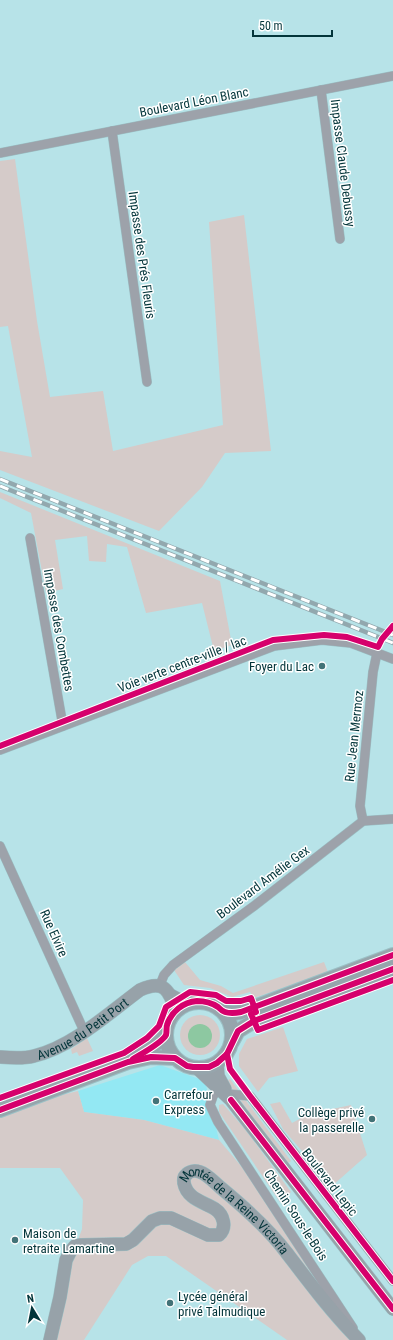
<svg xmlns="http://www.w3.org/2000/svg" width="393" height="1340" font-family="'Roboto Condensed',sans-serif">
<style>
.built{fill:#93e8f3}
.green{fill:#d5cbc9}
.water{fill:#8dc8a1}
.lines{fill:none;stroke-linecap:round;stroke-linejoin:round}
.street-casing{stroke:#9bc0c5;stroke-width:10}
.secondary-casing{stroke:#9bc0c5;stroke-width:14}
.primary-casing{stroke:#9bc0c5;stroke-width:16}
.street{stroke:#9da2aa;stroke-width:9}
.secondary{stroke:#97a2a9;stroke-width:13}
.primary{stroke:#96a5ac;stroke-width:14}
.rail-casing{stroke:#92a8ae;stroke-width:4.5}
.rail{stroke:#fff;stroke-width:3;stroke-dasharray:9;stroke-linecap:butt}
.cycleway-casing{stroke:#fff;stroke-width:8}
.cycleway{stroke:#d6006c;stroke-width:6}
.poi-dot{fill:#427277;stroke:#fff;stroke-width:1.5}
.labels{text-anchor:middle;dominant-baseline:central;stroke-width:3;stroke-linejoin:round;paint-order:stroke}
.street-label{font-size:13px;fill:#03353a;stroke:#fff}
.poi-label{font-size:13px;fill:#03353a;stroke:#fff;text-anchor:start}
</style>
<rect width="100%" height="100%" fill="#b7e3e8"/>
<path class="built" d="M160 1065 205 1081 219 1140 144 1120 84 1112 78 1091Z"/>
<g class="green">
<path d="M15 159 37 321 50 397 103 391 113 451 223 425 209 222 244 215 271 451 225 453 202 487 159 531 0 470V451L32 457 8 326 0 327V161Z"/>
<path d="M0 492 220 581 232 645 214 651 202 603 146 613 127 547 107 544 106 562 89 561 87 536 55 540 63 589 46 593 31 513 0 498Z"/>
<path d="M185 962 200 980 221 986 233 993 324 962 328 972 254 998 250 992 232 997 210 988 184 985 174 970Z"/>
<circle cx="200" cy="1035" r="20"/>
<path d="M283 1027 298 1071 269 1078 258 1092 239 1066V1054L247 1039Z"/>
<path d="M87 1038 93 1051 79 1056 77 1052 72 1054 71 1049Z"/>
<path d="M230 1079 291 1161 287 1164 226 1081Z"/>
<path d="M78 1091 84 1112 144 1120 219 1140 253 1180 290 1232 319 1287 352 1340H287L166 1256H148L132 1265 84 1340H53L66 1273 82 1229 83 1200 60 1168H0V1115L20 1105Z"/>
<path d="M280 1102 292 1123 309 1114 351 1105 367 1155 332 1186 283 1129 270 1104Z"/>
<path d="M223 1104 245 1129 291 1192 280 1202 219 1112V1105Z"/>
</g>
<circle class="water" cx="200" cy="1036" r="12"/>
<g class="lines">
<defs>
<g id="street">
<path d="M321 90 340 239"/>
<path d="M112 131 147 382"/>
<path d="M0 153 393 76"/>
<path d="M30 538 63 726"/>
<path d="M0 750 274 646 322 640 351 643 393 659"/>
<path d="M363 821 360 806 373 672 377 653"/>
<path d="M0 846 84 1031"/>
<path d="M160 985 164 975 173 965 254 906 363 821 393 819"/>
<path d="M219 1088 213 1096 210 1105 218 1122 353 1328"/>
<path d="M228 1094 250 1096 393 1281"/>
</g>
<g id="secondary">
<path d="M170 995 187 1004"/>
<path id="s1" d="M0 1057C11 1058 23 1059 34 1056 72 1047 109 1013 140 990 164 979 169 990 176 1011"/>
<path d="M217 1063 218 1076 225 1089"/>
<path d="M197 1068 231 1100 393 1309"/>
<path id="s2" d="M50 1340 60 1297 66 1260 70 1252 75 1246 81 1245 126 1244 133 1240 152 1221 160 1218H171L208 1235H219C227 1228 224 1215 215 1209 204 1202 187 1199 184 1183 184 1180 183 1177 186 1175 189 1171 195 1170 200 1172 207 1174 215 1183 221 1188 244 1207 268 1228 286 1252 309 1282 332 1313 359 1340"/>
</g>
<g id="primary">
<circle cx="199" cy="1035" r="33"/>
<path d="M224 1012 234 1013 241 1012 393 955"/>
<path d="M232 1042 238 1031 254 1021 393 969"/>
<path d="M136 1057 159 1042 166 1035"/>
<path d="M0 1110 128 1062 151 1057 175 1058"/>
</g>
</defs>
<use href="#street" class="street-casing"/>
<use href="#secondary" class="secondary-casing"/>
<use href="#primary" class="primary-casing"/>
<use href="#street" class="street"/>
<use href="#secondary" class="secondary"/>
<use href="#primary" class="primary"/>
<defs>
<g id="rail">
<path d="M0 479 393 635"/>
<path d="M0 486 393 643"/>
</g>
</defs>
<use href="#rail" class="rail-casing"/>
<use href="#rail" class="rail"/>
<defs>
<g id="cycleway">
<path d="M0 746 273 640 324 635 347 637 378 647 382 639 393 626"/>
<path d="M227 1054 230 1069 250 1096 393 1281"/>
<path d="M133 1059C141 1054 162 1043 166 1035 167 1032 166 1028 167 1025 171 1012 183 1002 197 1001 204 1001 212 1003 218 1007 220 1009 222 1011 225 1012 231 1014 236 1013 241 1012L393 955"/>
<path d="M0 1098 124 1053 147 1038 159 1026 166 1007 190 992 216 995 226 1001H241L251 998 256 1012 251 1014 258 1030 393 980"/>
<path d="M231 1100 393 1309"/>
<path d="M0 1110 128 1062 151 1057 175 1058 187 1066 193 1067H209L217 1063 227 1054 238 1031 254 1021 393 969"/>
</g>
</defs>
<use href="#cycleway" class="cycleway-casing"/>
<use href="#cycleway" class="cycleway"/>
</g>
<g class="poi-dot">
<circle cx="322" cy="666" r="4"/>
<circle cx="156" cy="1101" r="4"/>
<circle cx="372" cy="1119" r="4"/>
<circle cx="15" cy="1240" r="4"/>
<circle cx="170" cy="1303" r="4"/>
</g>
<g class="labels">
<g class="street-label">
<text transform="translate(194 102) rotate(-11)">Boulevard Léon Blanc</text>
<text transform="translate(343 163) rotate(83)">Impasse Claude Debussy</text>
<text transform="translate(142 255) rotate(82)">Impasse des Prés Fleuris</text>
<text transform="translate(59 630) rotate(80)">Impasse des Combettes</text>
<text transform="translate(182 664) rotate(-21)">Voie verte centre-ville / lac</text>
<text transform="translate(354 736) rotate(-84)">Rue Jean Mermoz</text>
<text transform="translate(263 882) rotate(-37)">Boulevard Amélie Gex</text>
<text transform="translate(54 933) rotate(66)">Rue Elvire</text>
<text stroke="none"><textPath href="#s1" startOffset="90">Avenue du Petit Port</textPath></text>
<text transform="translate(330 1182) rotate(52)">Boulevard Lepic</text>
<text transform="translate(296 1215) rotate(57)">Chemin Sous-le-Bois</text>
<text stroke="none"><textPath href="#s2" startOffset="400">Montée de la Reine Victoria</textPath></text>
</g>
<g class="poi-label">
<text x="314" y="666" text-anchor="end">Foyer du Lac</text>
<text x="164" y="1094">Carrefour<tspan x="164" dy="15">Express</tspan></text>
<text x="364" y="1112" text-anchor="end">Collège privé<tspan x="364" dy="15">la passerelle</tspan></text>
<text x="23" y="1233">Maison de<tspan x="23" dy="15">retraite Lamartine</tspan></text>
<text x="178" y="1296">Lycée général<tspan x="178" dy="15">privé Talmudique</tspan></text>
</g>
</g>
<g transform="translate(32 1308) rotate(350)" stroke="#ffffff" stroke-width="3" paint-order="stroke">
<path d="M0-3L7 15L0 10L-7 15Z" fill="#03353a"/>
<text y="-6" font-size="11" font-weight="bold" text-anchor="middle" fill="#03353a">N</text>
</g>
<path d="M253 30v6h79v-6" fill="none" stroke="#03353a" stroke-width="2"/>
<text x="259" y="30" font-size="12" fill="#03353a" stroke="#ffffff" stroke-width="3" paint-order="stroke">50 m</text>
</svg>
